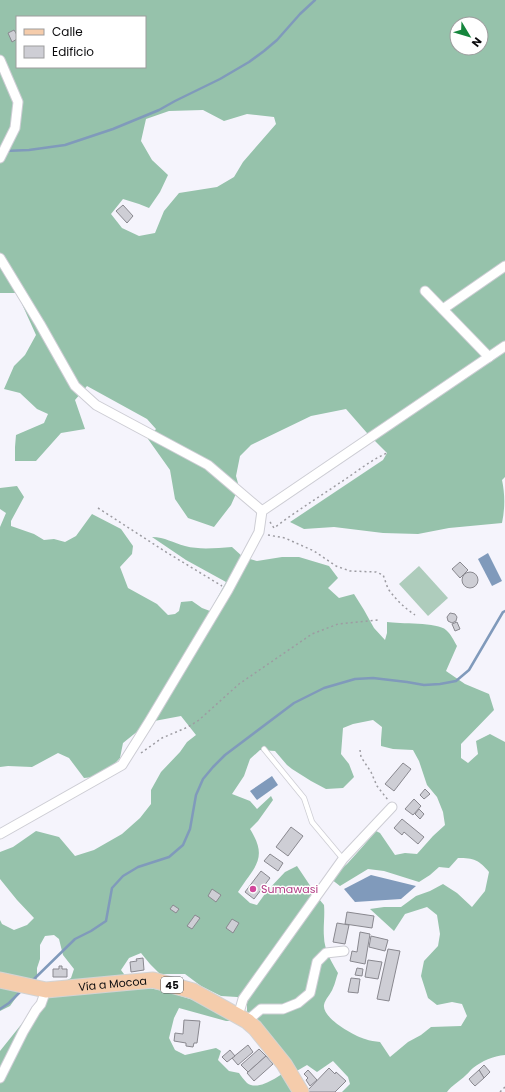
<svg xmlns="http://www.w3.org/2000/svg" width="505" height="1092" font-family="Poppins,sans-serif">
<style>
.green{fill:#aeccbc}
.forest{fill:#96c2ab;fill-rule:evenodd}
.water{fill:#809abb}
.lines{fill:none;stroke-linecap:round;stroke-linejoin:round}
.stream{stroke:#809abb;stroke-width:2.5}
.building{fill:#ceced5;stroke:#89888f}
.lane-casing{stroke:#cdcdd4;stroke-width:6}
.street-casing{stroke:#cdcdd4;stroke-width:11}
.primary-casing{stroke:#d3d3d3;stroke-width:17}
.path{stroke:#9d9ca2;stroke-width:1.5;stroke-dasharray:2 3;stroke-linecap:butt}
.lane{stroke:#fff;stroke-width:4.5}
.street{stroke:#fff;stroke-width:9}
.primary{stroke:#f5ccab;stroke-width:15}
.hotel-dot{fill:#d1479c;stroke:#fff;stroke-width:1.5}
.labels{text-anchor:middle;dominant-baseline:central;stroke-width:3;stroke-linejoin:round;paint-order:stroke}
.shield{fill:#fff;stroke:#545456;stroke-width:1}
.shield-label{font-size:10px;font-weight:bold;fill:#0b0b0d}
.hotel-label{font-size:11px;fill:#b23c85;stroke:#fff;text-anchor:start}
.street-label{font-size:11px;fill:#0b0b0d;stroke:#fff}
</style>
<rect width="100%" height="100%" fill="#f5f4fc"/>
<path class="green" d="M419 566 448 598 428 616 399 584Z"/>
<g class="forest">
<path d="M0 0H505V477L502 480C505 494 505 509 502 523L449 528 418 534 383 533 334 527 304 529 290 522 383 460 387 453 367 433 346 409 311 416 251 445 240 456 236 476 239 487 231 505 214 527 188 518 175 499 170 470 148 439 156 429 147 419 87 386 75 400 85 429 61 433 36 461H15V447L16 435 44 423 48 414 37 409 20 393 4 389 14 366 25 355 36 335 17 293H0ZM17 17H145V67H17ZM457 24H481V48H457ZM203 110 224 121 247 114 274 117 276 124 243 162 234 177 217 187 179 193 164 211 155 233 139 236 122 228 111 214 123 199 139 204 149 208 160 192 168 175 152 160 141 141 146 119 169 111Z"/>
<path d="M17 486 24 497 11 521V526L34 534 44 540 54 539 65 542 76 536 92 514 121 529 133 546 132 554 120 567 128 588 157 604 168 615 175 614 179 611 181 602 192 601 202 608 210 611 226 582 186 560 152 537C165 537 173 543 185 546 200 550 216 548 232 547L243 557 257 561 282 557H299L329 566 338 578 328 588 339 598 354 594 364 610 374 628 385 640 387 633V622C399 624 438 622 446 630 451 634 454 641 457 646L446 671 465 684 489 694 494 710 461 744V758L468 763 478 754 476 741 490 734 505 742V1055C493 1056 482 1061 473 1068 470 1070 469 1073 466 1075 460 1081 452 1085 447 1092H342L350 1084 348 1077 333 1061 317 1072 307 1065 295 1072 294 1092H0V1051L24 1021 34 1019 41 1011 49 995 60 984 71 978 74 969 63 955 59 939 54 935 45 936 40 945V959L37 968V978L36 981 20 992 10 1006 0 1011V920L2 924 14 930 27 925 34 918 17 900 0 879V852L13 847 36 831 59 837 75 856 94 850 122 834 140 818 151 804V790L161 772 180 752 187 742 196 735 181 716 149 722 123 743 120 758 107 772 94 777 84 778 69 758 58 753 32 767 8 766 0 767V527L6 513 0 509V488ZM373 720 382 727 381 740V746L393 749 413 750 419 761 427 785 437 797 443 812 445 825 433 836 417 854 405 853 395 855 380 833 376 831C367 842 357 853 347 864 341 869 336 874 331 879L340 886 368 869 384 871 419 882 430 875 439 867 449 868 458 858C474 858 479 860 489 872L485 891 472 907 457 893 443 884 430 891 416 896 401 907H384L370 909 394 931 405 914 427 907 437 915 440 934 438 946 424 961 421 976 428 998 437 1005 452 1002 462 1004 467 1016 461 1026 431 1027 421 1035 408 1042 390 1057 380 1042C375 1041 370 1041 365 1039 354 1036 322 1018 324 1005 325 999 331 994 333 988 335 984 336 978 338 973 332 963 324 949 324 937 323 927 325 916 324 905L319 899 297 866 285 872 267 891 257 905 250 903 238 892C254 867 269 859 250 829L258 821 273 800 271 796 257 809 250 801 232 794 244 776 250 759 260 750 275 751 287 765 292 769 311 781 326 789 343 788 354 777 349 764 341 754 343 728 353 724ZM141 953 150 964 160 974H185L201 986 221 996 237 997 247 1001V1013L291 1067C281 1075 259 1092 247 1083 244 1080 241 1076 239 1073L229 1071 218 1060 221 1051 216 1048 185 1055 175 1050 169 1038 174 1018 179 1008 226 1021H237L209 1005 165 991 132 985 121 970 129 958Z"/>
</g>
<g class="water">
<path d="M488 553 502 581 492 586 478 559Z"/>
<path d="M272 776 278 785 257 800 250 791Z"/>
<path d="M371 875 416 886 401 899 355 902 344 889Z"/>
</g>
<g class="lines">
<g class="stream">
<path d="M5 151 29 150 65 145 113 129 159 110 175 101 220 79 249 62 264 51 277 40 300 14 315 0"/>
<path d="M32 981 75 939 91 931 106 921 112 888 123 876 138 867 169 857 183 845 190 829 196 795 203 779 213 767 225 755 294 703 324 688 355 679 373 678 407 682 424 685 440 684 456 681 469 670 503 612 505 611"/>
<path d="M0 1009 9 1003 22 990"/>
</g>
</g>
<g class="building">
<path d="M14 30 17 35V39L12 42 8 33Z"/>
<path d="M123 205 133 216 127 223 116 211Z"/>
<path d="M460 562 468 570 460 578 452 569Z"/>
<circle cx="470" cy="580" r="8"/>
<path d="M450 613 455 614 457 617 456 621 452 623 448 621 447 617Z"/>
<path d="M457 622 460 629 455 631 452 624Z"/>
<path d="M403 763 411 769 394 791 385 784Z"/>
<path d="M425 789 430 794 424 799 420 795Z"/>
<path d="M414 799 421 806 413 815 405 809Z"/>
<path d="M419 809 424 814 420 819 415 814Z"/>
<path d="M402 819 424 837 418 844 404 832 402 835 394 828Z"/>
<path d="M291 827 303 836 288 856 276 847Z"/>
<path d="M270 854 283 863 278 871 264 861Z"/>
<path d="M261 871 270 878 254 899 245 892Z"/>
<path d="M212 889 221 895 216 902 208 896Z"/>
<path d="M173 905 179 909 176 913 170 909Z"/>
<path d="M347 912 374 916 372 928 345 924Z"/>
<path d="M195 915 200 918 192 929 187 926Z"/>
<path d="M232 919 239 923 233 933 226 928Z"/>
<path d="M337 923 349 925 345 944 333 942Z"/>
<path d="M360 932 370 934 365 964 350 961 352 951 357 952Z"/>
<path d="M371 936 388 940 385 951 369 947Z"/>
<path d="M388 949 400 951 389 1001 377 999Z"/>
<path d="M143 958 144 970 131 972 130 962 137 961 136 959Z"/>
<path d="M368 960 382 962 378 979 365 977Z"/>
<path d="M59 966H62V969H67V977H53V969H59Z"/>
<path d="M357 968 363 969 362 976 355 975Z"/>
<path d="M351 978 360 979 358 993 348 992Z"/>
<path d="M184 1020 200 1021 197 1043H194L193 1047 186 1046V1043L174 1041 175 1033 183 1034Z"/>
<path d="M248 1045 253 1052 238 1065 232 1058Z"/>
<path d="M259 1049 266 1056 248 1072 241 1065Z"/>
<path d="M230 1050 235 1056 227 1062 222 1057Z"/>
<path d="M266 1056 273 1064 254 1081 247 1073Z"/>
<path d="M484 1065 490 1072 484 1078 479 1070Z"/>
<path d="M329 1068 335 1074 336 1072 346 1081 335 1092H309L308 1090Z"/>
<path d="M308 1070 317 1080 310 1086 306 1080 308 1078 304 1074Z"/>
<path d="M479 1070 484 1078 475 1086 472 1083 469 1079Z"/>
</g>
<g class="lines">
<defs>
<path id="lane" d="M264 749 304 798 312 822 343 859"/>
<g id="street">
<path d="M0 60 18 102 15 128 0 158"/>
<path d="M0 258 40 324 75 386 96 405 208 465 262 511"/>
<path d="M425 291 489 357"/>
<path d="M443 309 505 266"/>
<path d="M0 834 122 765 149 722 228 590 259 532 262 511 505 346"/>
<path d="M238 1016 243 999 343 859 392 807"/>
<path d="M247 1021 261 1009H283L298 1003 310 993 317 962 326 953 344 951"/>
<path d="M0 1078 23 1032 36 1010 41 1004 46 990"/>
</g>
<g id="primary">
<path id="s1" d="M0 980 46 990 153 980 193 991 247 1021 255 1028 284 1064 301 1092"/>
</g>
</defs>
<use href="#lane" class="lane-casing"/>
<use href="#street" class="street-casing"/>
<use href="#primary" class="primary-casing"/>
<g class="path">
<path d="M98 508 166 552 222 586"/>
<path d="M270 522 274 528C295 512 316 499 338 484 354 474 369 461 387 453"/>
<path d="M268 535 285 538 296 543 314 551 336 566 350 571 376 572 383 575C385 579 386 585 389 590 396 600 405 608 415 615"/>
<path d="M360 750 361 757 371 772 377 786 388 800"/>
<path d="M141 753 162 738 188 727 199 720 239 684 312 634 338 624 378 620"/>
<path d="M500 1092 505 1087"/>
</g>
<use href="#lane" class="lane"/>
<use href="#street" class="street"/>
<use href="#primary" class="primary"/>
</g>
<circle class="hotel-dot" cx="253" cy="889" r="4"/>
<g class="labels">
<rect class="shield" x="161" y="977" width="22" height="16" rx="3"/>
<g class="shield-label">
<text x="172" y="985">45</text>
</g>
<g class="hotel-label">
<text x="261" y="889">Sumawasi</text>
</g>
<g class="street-label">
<text stroke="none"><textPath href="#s1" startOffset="114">Vía a Mocoa</textPath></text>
</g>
</g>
<rect x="16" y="16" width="130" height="52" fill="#ffffff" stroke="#9d9d9e"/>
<rect x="24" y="29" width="20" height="6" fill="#f5ccab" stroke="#9d9d9e"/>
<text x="52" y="36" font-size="12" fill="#0b0b0d">Calle</text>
<rect x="24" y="46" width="20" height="12" fill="#ceced5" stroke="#9d9d9e"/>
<text x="52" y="56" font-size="12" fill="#0b0b0d">Edificio</text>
<g transform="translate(469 36) rotate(128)"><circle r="19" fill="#ffffff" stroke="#9d9d9e"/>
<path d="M0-3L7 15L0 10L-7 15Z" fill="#16863d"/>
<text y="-6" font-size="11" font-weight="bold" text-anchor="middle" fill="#0b0b0d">N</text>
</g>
</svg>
